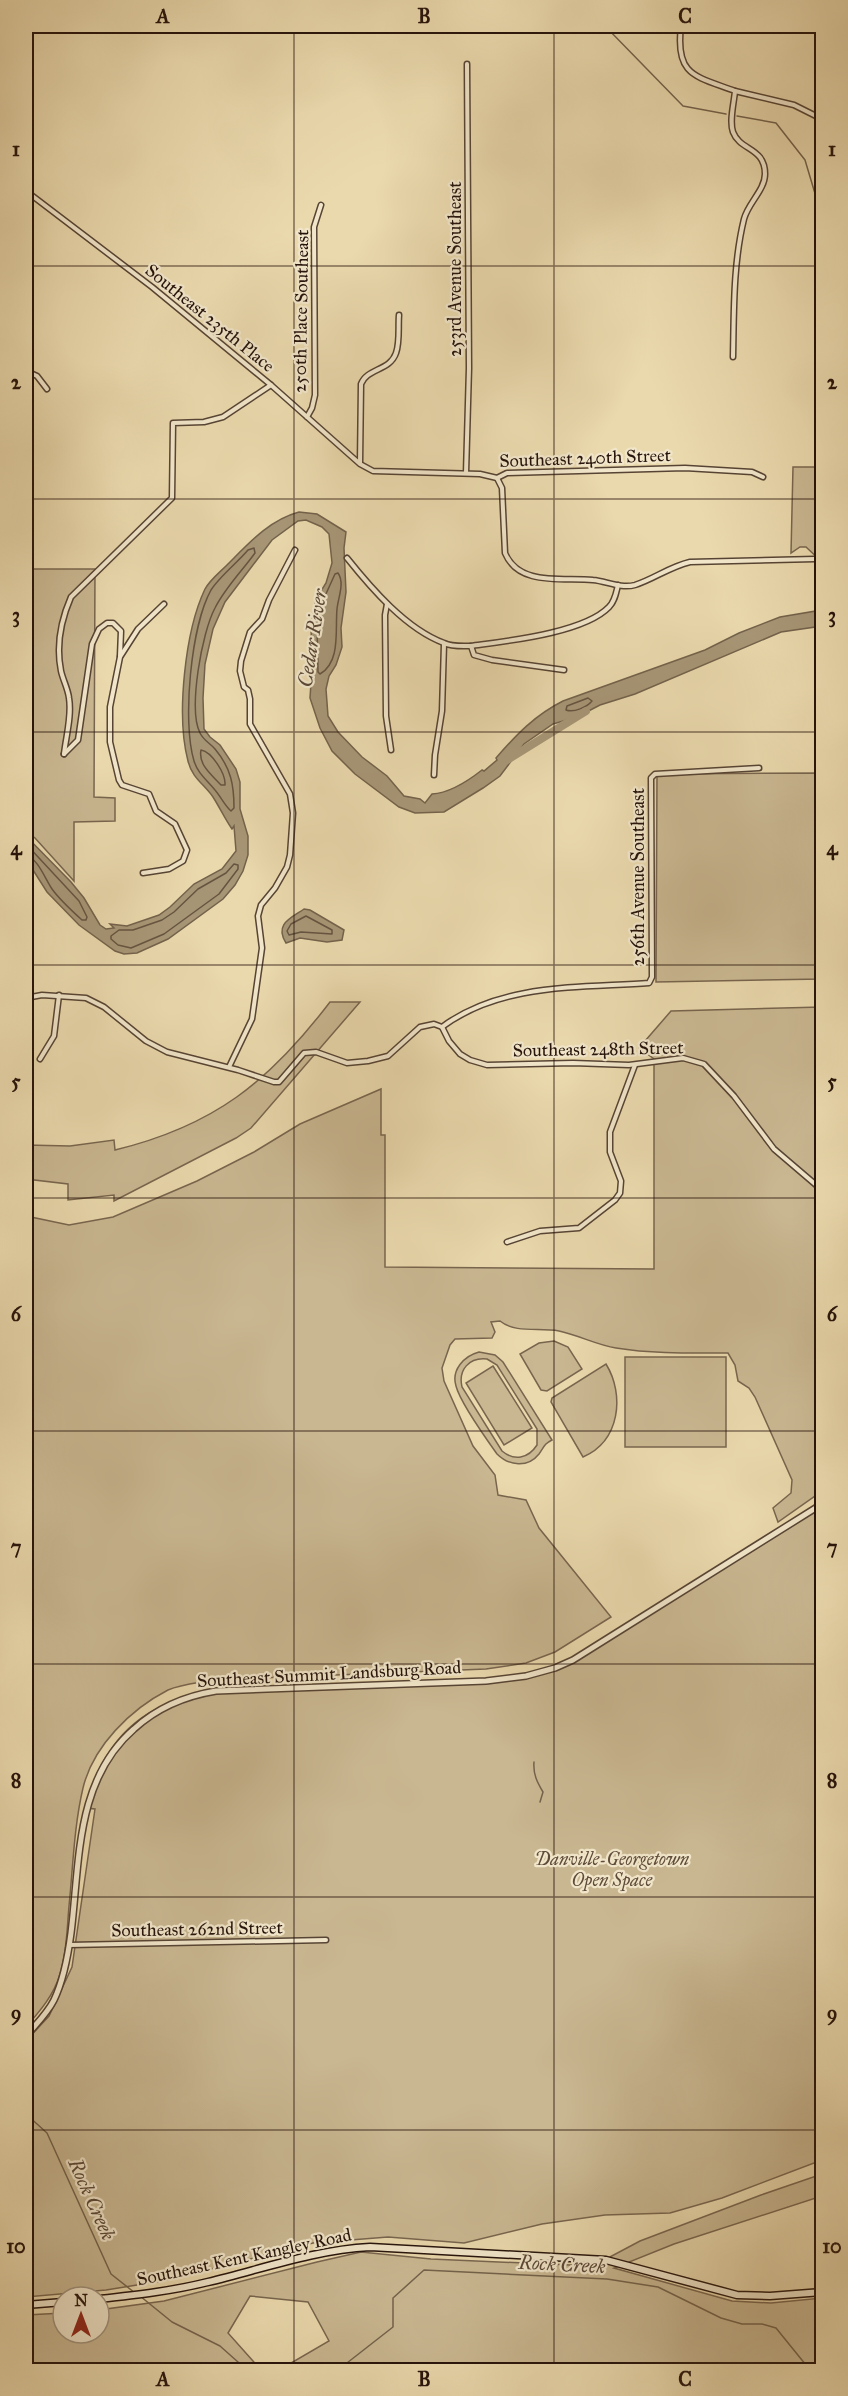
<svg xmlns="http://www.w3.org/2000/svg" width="848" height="2396" font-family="'IM FELL Great Primer',serif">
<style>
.green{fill:#c9b791;stroke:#78654e;stroke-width:1.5;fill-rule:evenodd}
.water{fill:#a79676;stroke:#73624b;stroke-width:1.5}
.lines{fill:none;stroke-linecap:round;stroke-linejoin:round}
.shore{stroke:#665440;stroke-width:1.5}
.stream{stroke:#73624b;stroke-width:1.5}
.river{stroke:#a79676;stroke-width:8}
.minor-casing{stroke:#574434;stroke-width:7}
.tertiary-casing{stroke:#574434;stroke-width:8}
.secondary-casing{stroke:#26130b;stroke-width:9}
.minor{stroke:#f1e6ca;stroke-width:4}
.tertiary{stroke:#f1e6ca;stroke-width:5}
.secondary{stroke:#f1e6ca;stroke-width:6}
.grid{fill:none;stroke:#26130b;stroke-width:1.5;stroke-opacity:0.55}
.labels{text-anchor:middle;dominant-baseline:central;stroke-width:4.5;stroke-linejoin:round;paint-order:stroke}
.street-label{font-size:18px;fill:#26130b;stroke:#f1e6ca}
.park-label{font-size:18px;font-style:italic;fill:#5f4c3a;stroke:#f1e6ca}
.water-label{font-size:20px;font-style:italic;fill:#5a4736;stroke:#f1e6ca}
.neatline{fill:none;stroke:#26130b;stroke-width:2}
.grid-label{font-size:20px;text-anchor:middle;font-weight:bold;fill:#26130b}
</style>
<rect width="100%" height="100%" fill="#ead9ad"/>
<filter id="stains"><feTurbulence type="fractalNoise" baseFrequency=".00333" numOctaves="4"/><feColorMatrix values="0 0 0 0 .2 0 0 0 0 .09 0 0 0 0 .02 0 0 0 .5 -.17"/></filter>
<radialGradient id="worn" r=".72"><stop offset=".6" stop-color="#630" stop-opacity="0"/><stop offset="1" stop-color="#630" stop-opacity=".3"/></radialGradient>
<g class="green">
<path d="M793 467H822V562L806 547H800L791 553Z"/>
<path d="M26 569H95L94 797 115 798V821L74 822V881L35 838 26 831V655C32 630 27 622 26 598 25 588 26 578 26 569Z"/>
<path d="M822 773V979L656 982 657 774Z"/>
<path d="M330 1002H360L251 1128 236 1138 114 1201V1195L68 1200V1184L26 1179V1145L70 1146 114 1140 115 1150C214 1126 269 1082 330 1002Z"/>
<path d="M822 1007V1491L778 1522 773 1508 791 1493 792 1480 755 1397 749 1388 738 1381 735 1365 728 1353C691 1353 653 1354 616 1348 597 1345 578 1335 559 1331 540 1327 516 1334 500 1321L491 1322 495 1332 492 1338 455 1339 450 1345 442 1368 444 1381 473 1446 495 1475 498 1495 526 1500 539 1528 611 1617 555 1652 526 1663 486 1669 213 1680C198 1683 182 1684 168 1690 131 1709 93 1746 83 1788 74 1826 73 1867 69 1906 67 1928 67 1952 60 1974 54 1995 40 2011 26 2027V1216L69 1225 113 1217 197 1181 254 1152 300 1124 381 1089V1135H385V1267L654 1269V1059L639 1048 671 1011Z"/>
<path d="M554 1341 568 1347 582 1369 547 1391 541 1390 520 1354 539 1343Z"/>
<path d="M479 1352 495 1355 503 1362 552 1440C544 1444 544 1447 539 1454 528 1468 509 1466 497 1454 487 1440 460 1402 456 1386 451 1370 464 1356 479 1352ZM487 1359 497 1365 537 1429V1445C528 1459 514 1461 502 1451L462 1387C458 1370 469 1357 487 1359Z"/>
<path d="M726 1357V1447H625V1357Z"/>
<path d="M606 1364C625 1395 620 1441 583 1457L551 1402 552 1398Z"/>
<path d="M493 1366 532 1428 504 1445 466 1383Z"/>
<path d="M822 1502V2160L722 2198 670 2213 605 2215 542 2224 464 2243 388 2237 313 2243 168 2280 106 2290 26 2297V2041L49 2016 72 1967 95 1809 86 1808C95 1765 121 1724 163 1706 205 1688 253 1691 298 1688 365 1685 432 1682 500 1678L546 1670 577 1656 757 1548Z"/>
<path d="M822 2174V2196L674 2244 614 2268 732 2301 771 2303 822 2298V2370H279L329 2341 308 2302 250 2296 228 2333 261 2370H26V2315L63 2313V2333H99V2310L164 2301 317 2262 361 2252 431 2259 593 2266 640 2241 761 2195Z"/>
</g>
<g class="water">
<path d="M299 512 317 514 346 532 344 548 346 592 341 628 342 647 336 665 329 676 326 689 328 716 338 732 362 757 387 776 404 796 420 799 425 803 432 794C449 793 468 781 482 770L484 771 497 760 496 758C516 735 535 715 563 701L705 650 739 633 780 617 822 610V626L781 632 635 694 600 705 577 717 553 724 524 744 500 776 483 788 444 812 415 813 399 807 355 774 332 751 320 728 310 698 312 668 311 625 316 599 326 583 332 563 329 534 322 527 306 520 298 521 272 540 225 602 213 629 205 664 203 698 204 729 210 737 220 745 236 769 240 782V809L248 836V855L243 871 235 885 223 899 168 939 137 953 124 954 115 951 79 925 47 892 26 859V836L71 882 84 898 100 925 106 929 114 928 110 924 127 926 159 915 170 907 194 884 222 869 236 851 234 826 232 829C225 819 220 808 213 797 204 784 192 778 188 761 176 716 185 631 205 589 210 580 219 573 227 565 248 544 269 520 299 512Z"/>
<path d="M304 909 310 910 344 930 342 940 327 942 300 938 286 943C274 924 291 918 304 909Z"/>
</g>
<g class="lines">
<g class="shore">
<path d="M254 548 255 553C242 571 225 588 215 608 202 632 188 709 200 733 204 741 210 743 215 749 231 768 234 785 234 808L231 811C225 806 221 797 215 790 207 780 198 774 194 761 182 721 191 626 211 590 219 577 238 562 248 550Z"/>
<path d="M338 573C345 583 338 598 337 609 335 630 341 662 320 674L318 672 317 625 320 607 335 574Z"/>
<path d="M588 698 592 701C587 707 574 713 566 710L567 706Z"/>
<path d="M201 750C212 752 226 774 225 785H221C212 775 198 765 201 750Z"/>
<path d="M26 844 79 901 87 917 86 920H82C72 911 60 900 52 889 45 879 38 858 26 856"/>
<path d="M234 864 238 865V869L219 894 164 934 131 948 118 945 111 939V936L119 930H133L162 920 174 912 198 889 226 873Z"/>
<path d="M306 916 332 930V934L301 932 289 935 287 931 291 924Z"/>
</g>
<g class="stream">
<path d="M605 26 683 106 726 114"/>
<path d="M737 116 776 123 805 160 822 217"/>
<path d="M26 1630 29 1643 26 1661"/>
<path d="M534 1762C533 1774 537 1782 543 1792L540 1802"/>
<path d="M26 2114 47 2133 111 2274 135 2293"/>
<path d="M140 2296 172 2322 220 2346 247 2370"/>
<path d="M338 2370 393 2327V2298L424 2270 607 2279 658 2287 721 2318 742 2324H762L776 2328 810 2370"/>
</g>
<path class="river" d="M507 760 586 711"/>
<defs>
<g id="minor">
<path d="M681 26C675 76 695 76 735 91 734 103 729 121 733 132 740 151 765 147 765 174 765 190 748 203 744 219 733 264 734 311 733 357"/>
<path d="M735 91 794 105 822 119"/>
<path d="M26 191 152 287 271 385 360 464 373 471 480 474 497 478 507 473 685 468 752 472 763 477"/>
<path d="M26 371 37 376 47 389"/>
<path d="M307 417 312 408 315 395 314 227 321 205"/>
<path d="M360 463 361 384C367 368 390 371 396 353 400 342 398 327 399 315"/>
<path d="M466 473 469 368 467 64"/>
<path d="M497 478 502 488 505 553C519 587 564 577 593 580 606 581 621 589 635 585 654 579 669 567 690 562L815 559"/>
<path d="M347 558C371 588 406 629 444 643 452 647 463 646 471 646L474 655 492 660 564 670"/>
<path d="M387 604 385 615 386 716 391 750"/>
<path d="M471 646C507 641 584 633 609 607 615 601 616 593 618 585"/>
<path d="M64 754C66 736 72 716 69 698 68 689 63 680 61 671 56 646 61 620 71 597L172 498 173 423 204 422 223 417 271 385"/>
<path d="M64 754 78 740 92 644 99 629 107 623H113L121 631 120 656"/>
<path d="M434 775 435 755 442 711 444 644"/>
<path d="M143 873 169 869 183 861 187 850 175 824 156 811 149 794 122 785 119 780 110 742V707L120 657 138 629 164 604"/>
<path d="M26 998 42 995 86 998 104 1007 146 1041 167 1052 238 1070 274 1082H279L304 1053 316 1052 347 1063 368 1061 388 1056 420 1027 434 1024 442 1027 449 1041 460 1054 470 1060 487 1065 573 1063 629 1065 683 1058 704 1064 734 1096 774 1149 822 1190"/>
<path d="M442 1027C501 983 579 988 649 983L652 977 651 778 655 774 759 768"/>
<path d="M40 1059 54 1036 59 995"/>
<path d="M229 1067 252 1019 262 948 258 916 261 905 275 888 287 867 290 855 293 813 290 794 250 724V699L248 690 244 687 240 671 241 661 250 632 262 619 269 600 295 550"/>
<path d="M507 1242 540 1231 579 1228 615 1200 620 1193 621 1181 610 1152V1132L635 1065"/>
<path d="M69 1945 326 1940"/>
</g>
<path id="tertiary" d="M26 2036C36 2024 47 2014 54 2000 64 1979 68 1956 71 1933 80 1862 75 1780 134 1729 158 1707 185 1696 216 1691L486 1681 526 1676 555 1668 573 1660 822 1504"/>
<g id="secondary">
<path d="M99 2299C136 2295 172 2291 208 2282 262 2269 314 2250 370 2247L606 2260 737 2295 770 2296 822 2292"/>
<path d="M26 2305 63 2302"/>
</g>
</defs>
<use href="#minor" class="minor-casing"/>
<use href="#tertiary" class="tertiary-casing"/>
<use href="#secondary" class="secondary-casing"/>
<use href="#minor" class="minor"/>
<use href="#tertiary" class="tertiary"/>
<use href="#secondary" class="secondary"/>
</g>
<path class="grid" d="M294 26V2370M554 26V2370M26 266H822M26 499H822M26 732H822M26 965H822M26 1198H822M26 1431H822M26 1664H822M26 1897H822M26 2130H822"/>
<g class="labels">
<g class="street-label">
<text transform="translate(455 269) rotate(-90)">253rd Avenue Southeast</text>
<text transform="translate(301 311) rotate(-89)">250th Place Southeast</text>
<text transform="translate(210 318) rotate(39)">Southeast 235th Place</text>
<text transform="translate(585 458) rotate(-2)">Southeast 240th Street</text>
<text transform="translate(638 877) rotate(-90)">256th Avenue Southeast</text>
<text transform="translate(598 1049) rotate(-1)">Southeast 248th Street</text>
<text transform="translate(329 1674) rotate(-3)">Southeast Summit Landsburg Road</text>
<text transform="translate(197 1929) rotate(-1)">Southeast 262nd Street</text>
<text transform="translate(244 2257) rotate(-12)">Southeast Kent Kangley Road</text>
</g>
<g class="park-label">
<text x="612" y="1859">Danville-Georgetown<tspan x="612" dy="21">Open Space</tspan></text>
</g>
<g class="water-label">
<text transform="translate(312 638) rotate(-81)">Cedar River</text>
<text transform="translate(92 2199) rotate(66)">Rock Creek</text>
<text transform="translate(562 2264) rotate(3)">Rock Creek</text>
</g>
</g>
<rect width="848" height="2396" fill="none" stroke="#ead9ad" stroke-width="66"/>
<g transform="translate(81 2315)"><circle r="28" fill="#f1e6ca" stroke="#a0927e" stroke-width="1.5"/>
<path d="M0-4.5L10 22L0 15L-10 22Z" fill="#8f2418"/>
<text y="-9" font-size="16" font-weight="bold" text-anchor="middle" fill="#26130b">N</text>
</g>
<rect x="33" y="33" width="782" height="2330" class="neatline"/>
<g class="grid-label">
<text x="163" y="23">A</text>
<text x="424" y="23">B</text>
<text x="685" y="23">C</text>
<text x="16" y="156">1</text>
<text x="832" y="156">1</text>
<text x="16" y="389">2</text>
<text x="832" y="389">2</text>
<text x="16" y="622">3</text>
<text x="832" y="622">3</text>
<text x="16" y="855">4</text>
<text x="832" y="855">4</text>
<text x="16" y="1088">5</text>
<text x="832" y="1088">5</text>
<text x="16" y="1321">6</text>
<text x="832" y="1321">6</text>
<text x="16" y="1554">7</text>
<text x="832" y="1554">7</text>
<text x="16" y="1787">8</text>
<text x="832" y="1787">8</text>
<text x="16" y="2020">9</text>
<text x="832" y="2020">9</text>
<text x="16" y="2253">10</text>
<text x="832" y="2253">10</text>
<text x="163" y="2386">A</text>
<text x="424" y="2386">B</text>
<text x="685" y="2386">C</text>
</g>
<rect width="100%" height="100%" filter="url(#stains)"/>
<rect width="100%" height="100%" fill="url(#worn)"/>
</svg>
